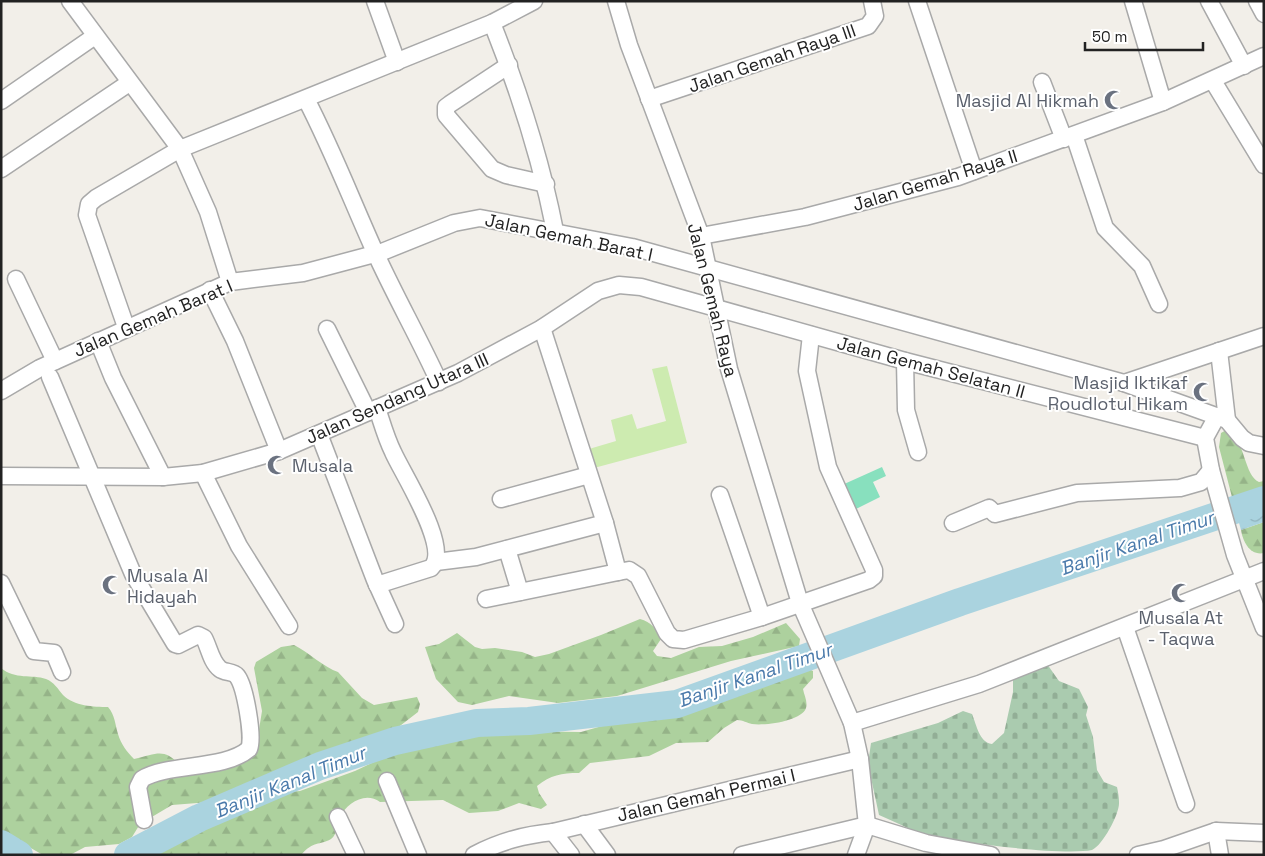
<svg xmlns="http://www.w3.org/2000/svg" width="1265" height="856" font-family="'Space Grotesk',sans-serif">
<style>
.grass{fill:#cdebb0}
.forest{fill:url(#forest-firs)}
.cemetery{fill:url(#cemetery-stones)}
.pitch{fill:#88e0be}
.water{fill:url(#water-waves)}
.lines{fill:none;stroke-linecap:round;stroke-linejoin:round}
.river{stroke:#aad3df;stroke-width:28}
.minor-casing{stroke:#a9a9a9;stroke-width:19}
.minor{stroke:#fff;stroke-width:16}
.labels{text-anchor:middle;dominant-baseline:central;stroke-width:4;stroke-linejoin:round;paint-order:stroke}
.street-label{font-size:18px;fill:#222;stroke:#fff}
.worship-label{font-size:18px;fill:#5b616d;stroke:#fff;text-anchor:end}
.water-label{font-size:19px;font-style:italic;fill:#4a7aab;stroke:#fff}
</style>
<defs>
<pattern id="forest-firs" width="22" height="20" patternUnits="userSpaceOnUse" patternTransform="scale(1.25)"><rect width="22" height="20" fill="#add19e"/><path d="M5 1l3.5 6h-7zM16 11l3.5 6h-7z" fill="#95b388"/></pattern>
<pattern id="cemetery-stones" width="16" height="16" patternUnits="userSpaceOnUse" patternTransform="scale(1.25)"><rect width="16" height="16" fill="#aacbaf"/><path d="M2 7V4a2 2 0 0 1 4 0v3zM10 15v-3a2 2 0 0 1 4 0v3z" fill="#92ae96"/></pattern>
<pattern id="water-waves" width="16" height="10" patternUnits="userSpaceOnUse" patternTransform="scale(1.25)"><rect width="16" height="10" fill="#aad3df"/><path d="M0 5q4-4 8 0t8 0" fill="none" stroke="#92b5bf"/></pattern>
</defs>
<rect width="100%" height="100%" fill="#f2efe9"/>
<path class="grass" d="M667 366 687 443 594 468 589 449 616 441 611 420 632 414 637 429 666 421 652 369Z"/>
<g class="forest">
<path d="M1228 429C1246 443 1244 475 1259 482L1264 481V491L1233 501 1219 447 1221 433Z"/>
<path d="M1264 522V553C1250 556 1243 542 1241 530Z"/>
<path d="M640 619C651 622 657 629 661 639L653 651 657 656 671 658 699 647 722 646 753 637 786 623 800 639 799 646 731 661 617 696 558 703 509 696 472 705 458 702 436 679 425 647 439 644 457 633 475 647 482 649 495 648 522 652 535 657 549 654 601 635Z"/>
<path d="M294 645C308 652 325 668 338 672L362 698 374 705 417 697 420 704 418 712 383 739 368 742 314 761 210 802 172 805 140 824 132 837 119 844 85 847 70 855H43L1 831V668C15 680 32 674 46 679 54 682 58 689 63 695 74 706 94 707 108 707 115 715 115 724 118 734 121 744 127 752 134 759 160 753 165 747 184 770L256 748 262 711 254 668 256 662 281 647Z"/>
<path d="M807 668 813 671V678L803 689C804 695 808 702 806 708 802 721 765 726 752 724 747 723 743 720 737 720L724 728 708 742 676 743 649 756 590 763 579 773C561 773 551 775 537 786L539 793 547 805 541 809 519 803 498 811 469 813 443 800 380 802C365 791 347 803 339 818 336 825 338 834 331 839 319 846 314 840 301 855H148L194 830 247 810 286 792 300 791 355 771 399 750 506 731 581 732 602 726 676 715 739 691 761 688Z"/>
</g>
<path class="cemetery" d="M1047 664 1059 681 1079 689 1088 707 1086 715 1093 737 1097 770 1104 782 1117 787C1118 792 1119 797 1119 802 1120 813 1103 845 1092 850 1062 856 946 842 914 831 903 826 891 820 879 815L868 764 871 743 938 723 963 711 972 714C977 726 979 742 992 744L1004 733 1013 692V678Z"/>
<path class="pitch" d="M882 467 886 476 873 482 880 497 854 510 842 485Z"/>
<path class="water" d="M1264 491V522L1241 530 1233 501Z"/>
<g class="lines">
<g class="river">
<path d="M1 844 19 855"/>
<path d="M128 855 199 818 320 766 395 741 477 723 529 721 677 704 960 602 1264 500"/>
</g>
<defs>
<g id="minor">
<path d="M70 1 180 149 208 212 230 282"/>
<path d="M375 1 397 62"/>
<path d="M616 1 629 45 701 236 729 369 800 603 852 723 860 759 867 825 856 855"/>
<path d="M917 1 974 171"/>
<path d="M1133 1 1163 102"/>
<path d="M1209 1 1244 66"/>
<path d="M1257 1 1264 14"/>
<path d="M492 23C519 91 541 160 555 231"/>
<path d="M509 65 450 104 446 107V115L492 169 506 175 546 184"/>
<path d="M1213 81 1264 165"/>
<path d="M1042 82 1064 139"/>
<path d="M306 99C332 149 352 201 375 252 395 296 419 338 439 382"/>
<path d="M649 99 868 26 875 16 872 1"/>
<path d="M1 101 95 36"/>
<path d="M1074 135 1105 228 1142 266 1159 304"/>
<path d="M1 169 129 83"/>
<path d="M701 236 805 217 958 177 1163 102 1264 56"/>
<path d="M16 279 55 361"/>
<path d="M210 290 235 341 279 451"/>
<path d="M126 327 87 215 89 204 96 198 180 149 492 23 534 1"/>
<path d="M542 328 605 523 618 572 629 570 638 576 667 633 673 639 684 640 762 617 869 580 874 576V570L828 467 807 371 811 335"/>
<path d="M327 329 368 412"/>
<path d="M98 341 113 378 163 477"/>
<path d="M1219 351 1227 420"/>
<path d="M905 361 906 410 918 452"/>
<path d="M50 377 133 574 175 644 178 645 198 635 204 638C209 647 211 662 220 669 225 673 233 671 237 676 245 686 254 737 249 749 225 770 168 763 142 779L138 787 144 820"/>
<path d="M1124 383 1264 336"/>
<path d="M1 391 40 368 230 282 303 273 382 252 454 223 480 218 632 247 1124 383 1227 420 1242 438 1249 443 1264 446"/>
<path d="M377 408C382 423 386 438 393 452 402 473 452 549 431 568L377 585"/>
<path d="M1217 416 1205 438 1211 470 1235 555 1264 628"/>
<path d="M319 434 375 580 395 624"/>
<path d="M203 473 239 546 289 626"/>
<path d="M1 476 163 477 203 473 279 451 458 373 542 328 598 291 619 285 641 287 905 361 1205 438"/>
<path d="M720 495 762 617"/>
<path d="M501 499 589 475"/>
<path d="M953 523 989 508 995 514 1077 493 1180 488 1201 482 1211 470"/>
<path d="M507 549 520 592"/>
<path d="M436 562 476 557 605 523"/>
<path d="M1 583 34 651 54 653 62 672"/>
<path d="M486 599 618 572"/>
<path d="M1125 627 1186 804"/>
<path d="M852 723 979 684 1264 571"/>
<path d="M387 781 418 855"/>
<path d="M338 817 356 855"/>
<path d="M584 824 607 855"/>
<path d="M1216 831 1220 855"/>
<path d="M553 832 571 855"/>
<path d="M474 855C501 841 524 835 553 832L860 759"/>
<path d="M742 855 867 825 926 843 991 855"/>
<path d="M1138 855 1164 849 1216 831 1264 833"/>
</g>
</defs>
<use href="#minor" class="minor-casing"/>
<use href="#minor" class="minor"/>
</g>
<defs>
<symbol id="mosque-bare" viewBox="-9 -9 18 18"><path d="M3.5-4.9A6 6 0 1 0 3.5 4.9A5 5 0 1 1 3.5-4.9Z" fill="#6b7280" stroke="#fff" stroke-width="2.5" paint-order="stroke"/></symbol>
</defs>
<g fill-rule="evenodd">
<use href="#mosque-bare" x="1100" y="86" width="28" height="28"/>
<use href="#mosque-bare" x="1189" y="378" width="28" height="28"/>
<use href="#mosque-bare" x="263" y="451" width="28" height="28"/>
<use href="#mosque-bare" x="98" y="571" width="28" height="28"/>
<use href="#mosque-bare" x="1167" y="579" width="28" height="28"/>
</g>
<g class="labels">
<g class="street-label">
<text transform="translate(772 58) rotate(-19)">Jalan Gemah Raya III</text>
<text transform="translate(935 180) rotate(-17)">Jalan Gemah Raya II</text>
<text transform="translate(569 237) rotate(12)">Jalan Gemah Barat I</text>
<text transform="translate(713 300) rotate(76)">Jalan Gemah Raya</text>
<text transform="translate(153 318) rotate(-23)">Jalan Gemah Barat I</text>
<text transform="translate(931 367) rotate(15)">Jalan Gemah Selatan II</text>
<text transform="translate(397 398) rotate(-24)">Jalan Sendang Utara III</text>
<text transform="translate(706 795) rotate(-13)">Jalan Gemah Permai I</text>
</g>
<g class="worship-label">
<text x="1099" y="100">Masjid Al Hikmah</text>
<text x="1188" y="382">Masjid Iktikaf<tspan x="1188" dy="21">Roudlotul Hikam</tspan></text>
<text x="292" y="465" text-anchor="start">Musala</text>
<text x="127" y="575" text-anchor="start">Musala Al<tspan x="127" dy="21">Hidayah</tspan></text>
<text x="1181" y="617" text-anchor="middle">Musala At<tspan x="1181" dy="21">- Taqwa</tspan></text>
</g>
<g class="water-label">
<text transform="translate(1137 543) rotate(-19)">Banjir Kanal Timur</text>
<text transform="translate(755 675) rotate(-19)">Banjir Kanal Timur</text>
<text transform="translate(290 782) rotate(-22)">Banjir Kanal Timur</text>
</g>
</g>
<rect width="1265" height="856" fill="none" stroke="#222222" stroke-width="5"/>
<path d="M1085 42v8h118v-8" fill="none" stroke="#222222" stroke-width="2.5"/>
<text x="1092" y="42" font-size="15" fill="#222222" stroke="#ffffff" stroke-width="4" paint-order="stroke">50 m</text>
</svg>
